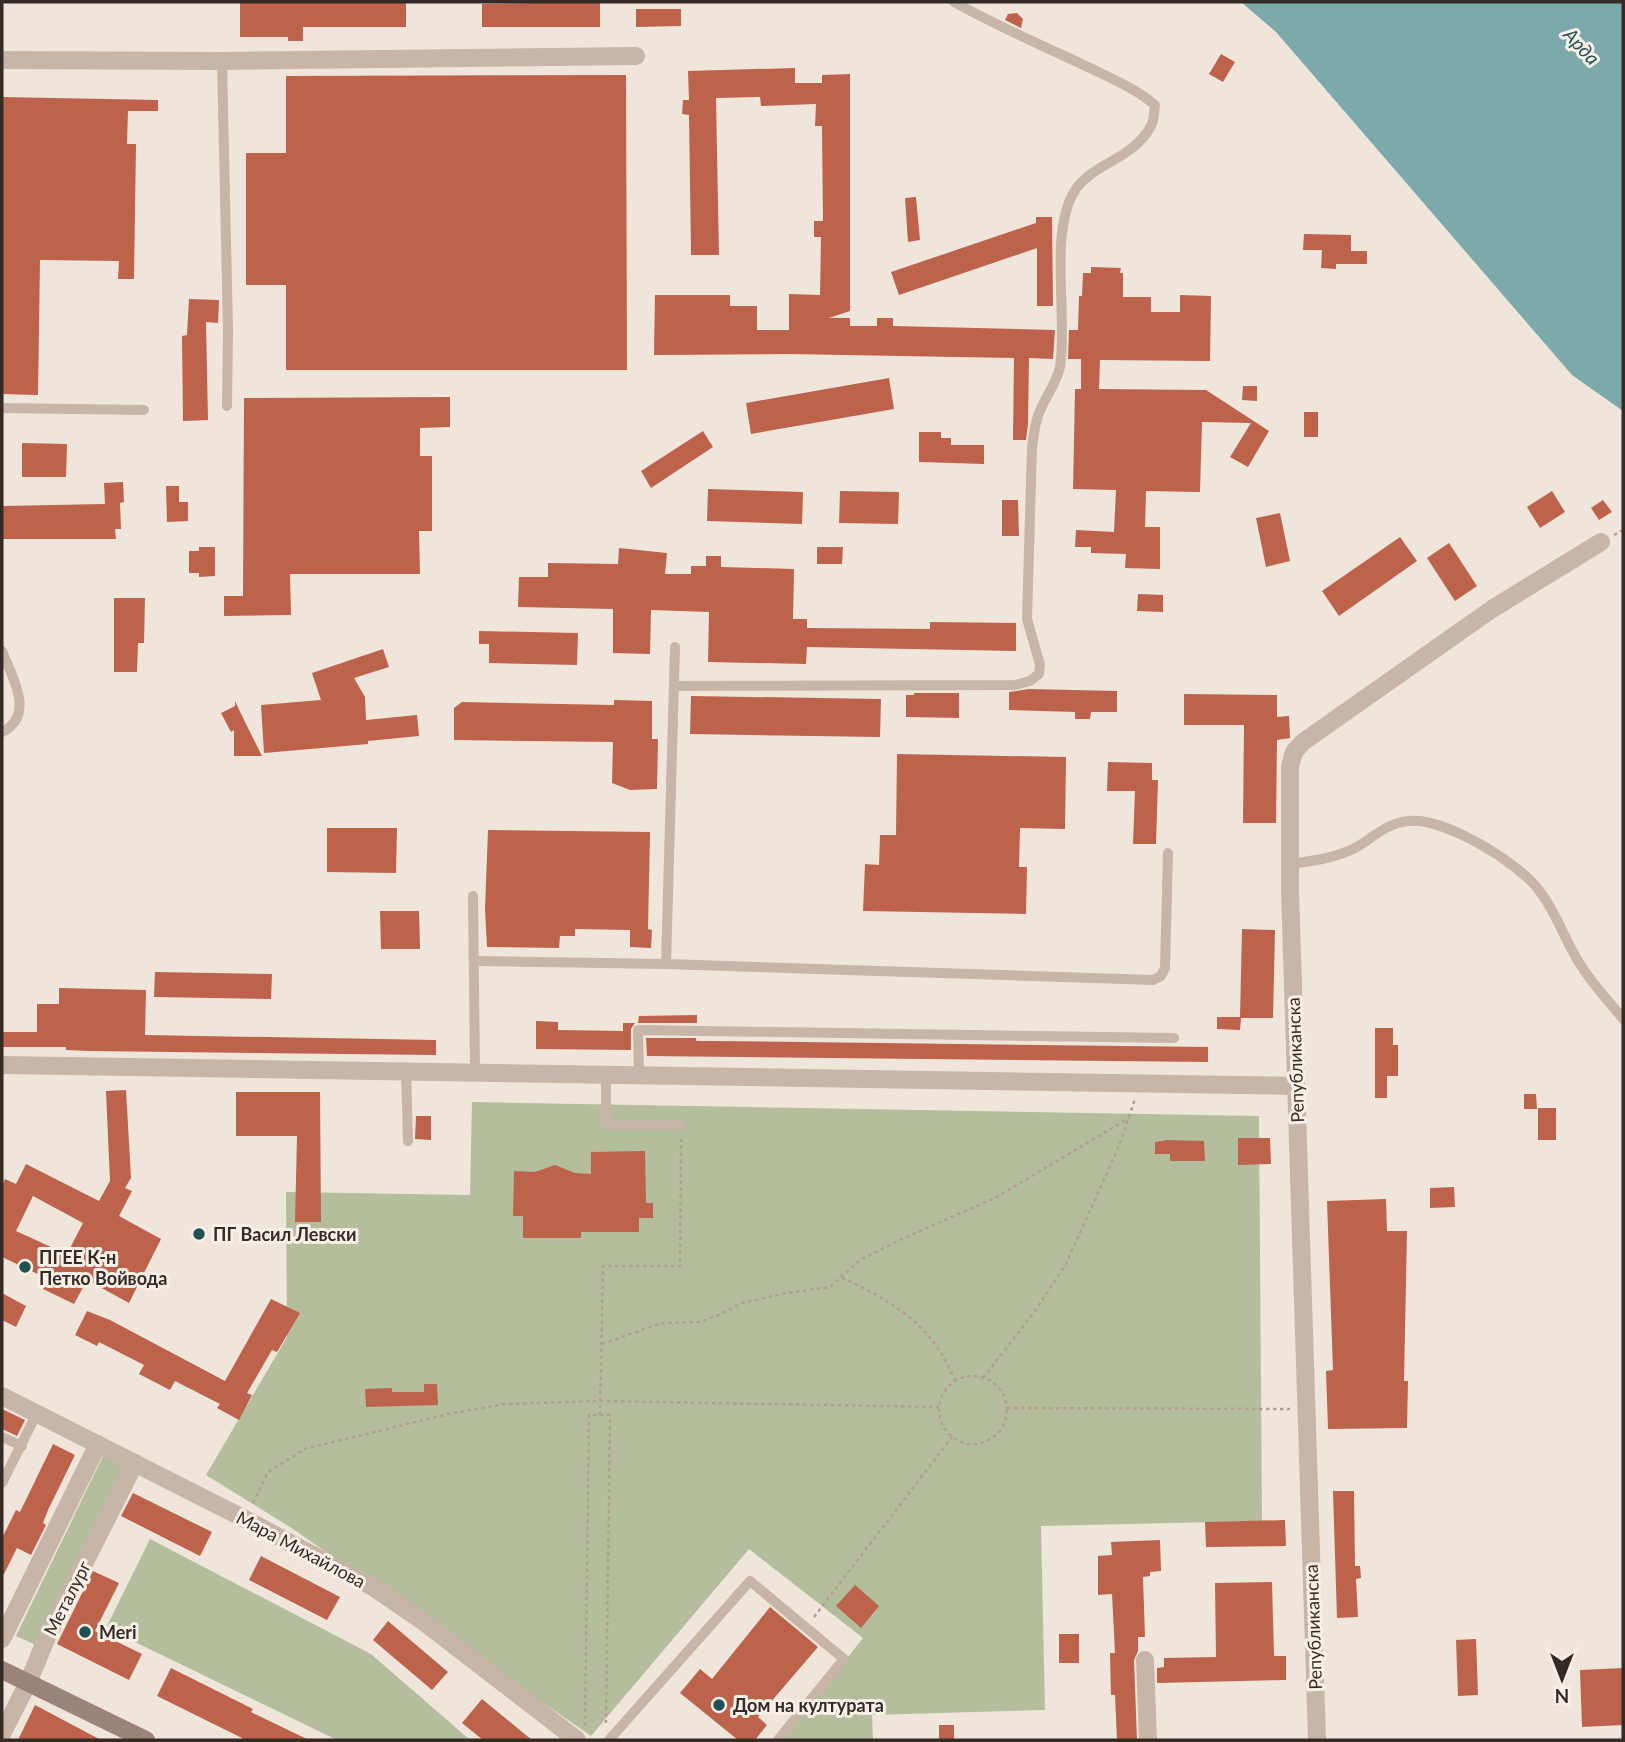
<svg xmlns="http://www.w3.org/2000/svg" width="1625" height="1742" font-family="Lato,sans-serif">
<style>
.green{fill:#b4be9c}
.water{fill:#7caaab}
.building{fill:#bd634b;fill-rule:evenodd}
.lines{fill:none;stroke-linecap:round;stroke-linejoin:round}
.path{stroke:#b39f92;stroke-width:2.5;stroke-dasharray:3.5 3.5;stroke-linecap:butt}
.service{stroke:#c7b5a8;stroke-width:10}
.minor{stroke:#c7b5a8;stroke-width:18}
.secondary{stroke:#9a8479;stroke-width:18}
.poi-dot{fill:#205153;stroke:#f8efe7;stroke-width:2.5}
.labels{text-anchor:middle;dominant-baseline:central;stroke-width:6;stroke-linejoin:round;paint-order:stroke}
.street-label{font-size:18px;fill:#342b27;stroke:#f8efe7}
.poi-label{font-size:18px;font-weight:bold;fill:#342b27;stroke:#f8efe7;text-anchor:start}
.water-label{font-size:19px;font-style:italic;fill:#205153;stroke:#f8efe7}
</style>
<rect width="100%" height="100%" fill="#f0e5db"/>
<g class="green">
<path d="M472 1102 1259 1116 1262 1521 1041 1526 1045 1710 872 1715 873 1740H782L863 1638 749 1549 591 1736 293 1529 206 1475 287 1337 286 1192 470 1195Z"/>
<path d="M104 1454 126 1464 38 1646 16 1636Z"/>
<path d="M150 1539 371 1654 470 1740H337L106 1628Z"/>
</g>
<path class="water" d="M1241 2H1623V411L1572 375 1276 32Z"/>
<g class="building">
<path d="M240 2H406V27H303V41H288V37H240Z"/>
<path d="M584 2H600V27H482V4Z"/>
<path d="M636 9H681V26L636 27Z"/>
<path d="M1017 13 1023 19 1021 28 1005 20 1008 14Z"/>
<path d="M1221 54 1235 62 1223 82 1209 74Z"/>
<path d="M795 68V83H822V75L850 74V311L829 318H850V326H877V318H893V326L1055 330 1053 359 1029 358 1028 424 1026 440H1013L1014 358 788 354 654 355 655 295H730V306H757V330H789V294L820 295 821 237H814V221H823L822 126H815L816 104 761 106 760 97 716 98 719 255H691L689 115 682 114 683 100H689L688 71Z"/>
<path d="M626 75 627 370H286V285H246V153H286V76Z"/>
<path d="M2 97 158 100V111H128L127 144H136L134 279H118L119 261 40 260 38 395 2 394Z"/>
<path d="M916 197 920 240 908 242 905 198Z"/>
<path d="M1036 217H1052L1053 306H1037V248L899 295 891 272 1036 223Z"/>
<path d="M1304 234 1351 235V251H1367V264H1336V269L1321 268 1322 250H1303Z"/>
<path d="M1091 267 1121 268 1120 273H1123V297H1151V312H1180V295L1211 296 1210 361 1100 360 1099 389 1206 390 1269 431 1248 467 1230 457 1251 423 1202 422 1200 492 1146 491 1145 527H1160V569L1125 568 1126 554 1091 553V547H1075L1076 530 1114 532 1116 490 1073 489 1075 389H1081V359H1068L1069 330H1078L1079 296H1082L1083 273H1091Z"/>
<path d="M189 299 219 300 218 323 206 322 208 420 183 421 182 336 187 335Z"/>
<path d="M889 378 894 409 751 434 746 403Z"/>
<path d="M1243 386H1257V401L1242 400Z"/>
<path d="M450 397V427L420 428V456H432V531H419L420 574H290L291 615 224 616V596H243L244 398Z"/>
<rect x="1304" y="412" width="14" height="25"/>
<path d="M703 431 713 447 651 488 641 471Z"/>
<path d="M919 432H941V438H951V445H984V464L919 462Z"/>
<path d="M22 443 67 444 66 477H22Z"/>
<path d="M123 482 124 502 120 503 121 529H115L116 539H2V506L105 504 104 483Z"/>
<path d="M166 486H179V502H188V521L167 522Z"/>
<path d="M708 489 803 492 802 524 707 521Z"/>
<path d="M840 491 899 492 898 524 839 523Z"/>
<path d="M1552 491 1565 512 1540 528 1527 507Z"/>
<path d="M1002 500H1018L1019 536H1002Z"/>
<path d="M1603 500 1612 512 1599 520 1591 508Z"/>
<path d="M1280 513 1290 561 1266 567 1256 518Z"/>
<path d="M1400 537 1417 561 1339 616 1322 591Z"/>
<path d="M1449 543 1477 586 1455 601 1427 558Z"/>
<path d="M199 547H215V576L199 577V573H189V551H199Z"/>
<path d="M817 547H843L842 564H817Z"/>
<path d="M619 548 667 553 665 574H691V566H706V556H721V567L794 569 793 619H807V628L930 629V622L1016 623V651L807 647 806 664 708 662 709 612 651 610 650 654 613 653V609L518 607 519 577H548V563L618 564Z"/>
<path d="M1138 594 1163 595V612L1137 611Z"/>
<path d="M114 598H145L144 643H138L137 672H114Z"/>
<path d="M479 631 578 633 577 665 489 663V644H479Z"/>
<path d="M383 649 389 667 354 678 365 697 366 720 417 715 419 736 368 741V744L264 753 261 705 321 700 312 673Z"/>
<path d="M1029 689 1117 691V712H1091L1090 719H1075V712L1009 710V692Z"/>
<path d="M914 693H959V718L906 717V695H914Z"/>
<path d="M1184 694 1277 695V717L1289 716 1290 738 1277 740 1276 823H1243L1244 725H1184Z"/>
<path d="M691 696 881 699 880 737 690 734Z"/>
<path d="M614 700 652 701V739H658L657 789 630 790 612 783 613 742 454 740V708L462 702 614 705Z"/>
<path d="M235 701 246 724 262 756H234V730L231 732 221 713 235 706Z"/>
<path d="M897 754 1066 757 1065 829 1020 828 1019 867H1027L1026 914 863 911 865 864 879 865 880 835H896Z"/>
<path d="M1108 762 1152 763V780H1158L1156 844H1133L1135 791H1107Z"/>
<path d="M327 828H397L396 873 327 872Z"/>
<path d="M488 830 650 832 648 929 652 930 651 948 630 947V930L575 929V936H560L559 948 487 947 485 909Z"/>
<path d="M380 911H419L420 949H381Z"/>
<path d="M1242 929 1275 930 1273 1018H1241L1240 1030 1217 1029V1017H1240Z"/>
<path d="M155 972 272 974 271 999 154 997Z"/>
<path d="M59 988 146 990 145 1035 436 1040V1055L89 1051 66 1050V1047H2V1032H37V1004H59Z"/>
<path d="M697 1015V1023H638L639 1016Z"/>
<path d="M536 1021 558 1022V1030L623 1031V1023H635L631 1029V1050L536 1049Z"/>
<path d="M1375 1028H1393V1045H1398V1076H1387V1098H1375Z"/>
<path d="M646 1038H696V1041H713L1208 1047V1062L647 1056Z"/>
<path d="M126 1090 131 1178 125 1188 132 1191 119 1216 161 1239 129 1303 87 1280 74 1304 43 1289 48 1279 2 1257V1186L5 1179 16 1184 26 1164 99 1201 110 1181 106 1091ZM33 1196 83 1223 68 1252 63 1250 62 1252 16 1231Z"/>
<path d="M236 1092H320L321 1222H295L297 1136H236Z"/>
<path d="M1524 1094H1536L1537 1109H1524Z"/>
<rect x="1538" y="1108" width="18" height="32"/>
<path d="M416 1116H431V1140L415 1139Z"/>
<path d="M1238 1138H1270L1271 1164 1238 1165Z"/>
<path d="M1167 1140 1204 1141 1205 1161H1170V1154H1155V1142Z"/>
<path d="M645 1151 646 1203H653V1218H639V1232H581V1238H523V1216H513L514 1171 535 1172 555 1165 575 1173 591 1174V1152Z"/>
<path d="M1454 1187 1455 1207 1430 1208V1188Z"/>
<path d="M1386 1199 1387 1231H1407L1404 1381H1408L1407 1428 1328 1429 1326 1371 1333 1370 1327 1201Z"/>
<path d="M2 1293 26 1306 16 1327 2 1320Z"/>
<path d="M271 1299 300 1313 277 1352 272 1350 247 1393 252 1395 239 1420 217 1408 220 1404 175 1381 170 1390 139 1374 144 1365 99 1342 97 1346 75 1335 87 1311 110 1320 225 1381Z"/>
<path d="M424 1384H437L438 1405 366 1407 365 1389 392 1388V1392H424Z"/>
<path d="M2 1409 25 1420 17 1436 2 1429Z"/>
<path d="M53 1444 75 1455 48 1510 43 1523 46 1525 31 1555 17 1548 2 1578V1538L16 1510 20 1512Z"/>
<path d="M1333 1491H1354L1355 1566H1360L1361 1578 1356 1579 1358 1617 1337 1618Z"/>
<path d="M133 1493 212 1532 200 1556 121 1516Z"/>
<path d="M1285 1520 1286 1546 1206 1547 1205 1522Z"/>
<path d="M1160 1540 1161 1571 1150 1572V1576L1143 1577 1145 1637H1138V1651L1134 1660 1137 1740H1117L1115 1695H1111L1110 1653H1115L1112 1594 1098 1595V1556L1112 1555 1111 1542Z"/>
<path d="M261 1556 340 1597 327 1620 249 1580Z"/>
<path d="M93 1571 119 1583 95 1631 142 1654 129 1680 57 1644Z"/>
<path d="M1272 1582 1274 1656H1286V1680L1157 1683V1668L1164 1667V1658L1216 1657 1215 1583Z"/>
<path d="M855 1585 879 1606 861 1628 836 1606Z"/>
<path d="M770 1607 818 1647 758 1717 767 1725 755 1740H738L680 1693 700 1669 712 1679Z"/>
<path d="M388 1621 448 1672 432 1690 373 1640Z"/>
<rect x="1059" y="1634" width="20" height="29"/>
<path d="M1476 1639 1478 1695 1458 1696 1456 1640Z"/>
<path d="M171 1668 253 1709 251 1712 309 1740H246L157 1696Z"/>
<path d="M1623 1668V1725L1582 1727 1580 1670Z"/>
<path d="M482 1699 532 1740H483L462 1723Z"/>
<path d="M35 1705 101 1740H18Z"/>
<rect x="939" y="1725" width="15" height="15"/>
</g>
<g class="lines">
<g class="path">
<path d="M1614 535 1623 530"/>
<path d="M842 1278C878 1294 914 1314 937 1347 945 1358 950 1370 956 1381"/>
<path d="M602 1344 661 1323 700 1322 721 1314 742 1303 787 1293 830 1287 860 1260 902 1239 995 1198 1129 1118"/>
<circle cx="973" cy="1410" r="34"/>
<path d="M983 1378 1035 1311 1066 1264 1119 1146 1135 1099"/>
<path d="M1007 1408 1290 1409"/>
<path d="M600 1415 603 1266H680L681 1139"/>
<path d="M253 1503 268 1472 305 1449 448 1414 505 1404 601 1401 939 1407"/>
<path d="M814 1617 952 1437"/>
<path d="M585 1726 589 1415H610L606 1723"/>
</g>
<g class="service">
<path d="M222 61 228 330 227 406"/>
<path d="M2 408 144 410"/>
<path d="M2 651C12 677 36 715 2 732"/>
<path d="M674 686 1015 685 1030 681 1039 674 1040 665 1027 619 1032 448C1034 433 1035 420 1042 406 1048 394 1057 381 1060 367 1068 318 1049 234 1074 192 1091 163 1132 161 1151 126 1154 121 1154 112 1155 105 1136 89 1113 79 1090 68 1044 46 998 27 954 2"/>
<path d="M1290 864C1313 861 1336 858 1357 847 1375 836 1387 823 1409 821 1444 817 1517 862 1538 889 1556 911 1565 941 1580 964 1592 984 1609 1001 1623 1019"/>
<path d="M473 896 475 1072"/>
<path d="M474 961 666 964 1153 980 1161 976 1165 968 1168 853"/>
<path d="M666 964 675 647"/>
<path d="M406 1071 408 1141"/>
<path d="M606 1074V1125H681"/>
<path d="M639 1074 638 1030 1174 1038"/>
<path d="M2 1437 22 1446"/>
<path d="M2 1483 36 1415"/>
<path d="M609 1740 750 1581 844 1659 778 1740"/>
</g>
<g class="minor">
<path d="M2 60 222 61 636 56"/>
<path d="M2 1065 1296 1086"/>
<path d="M2 1396 245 1519 373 1587 424 1622 577 1740"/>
<path d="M2 1639 98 1444"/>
<path d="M1145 1660 1148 1740"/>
<path d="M2 1734 28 1683 47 1637 135 1463"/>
<path d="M1317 1740 1290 892V766L1294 752 1303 742 1492 609 1601 542"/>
</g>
<path class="secondary" d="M2 1670 146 1740"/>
</g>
<g class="poi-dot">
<circle cx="199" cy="1234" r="7"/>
<circle cx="25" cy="1267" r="7"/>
<circle cx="85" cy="1632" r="7"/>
<circle cx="719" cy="1705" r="7"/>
</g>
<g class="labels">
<g class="street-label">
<text transform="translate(1295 1060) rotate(-92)">Републиканска</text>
<text transform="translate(301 1549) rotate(28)">Мара Михайлова</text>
<text transform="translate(67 1598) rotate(-63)">Металург</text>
<text transform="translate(1313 1627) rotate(-92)">Републиканска</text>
</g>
<g class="poi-label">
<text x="213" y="1234">ПГ Васил Левски</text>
<text x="39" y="1257">ПГЕЕ К-н<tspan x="39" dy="21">Петко Войвода</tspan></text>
<text x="99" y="1632">Meri</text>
<text x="733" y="1705">Дом на културата</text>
</g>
<g class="water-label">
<text transform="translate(1582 46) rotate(47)">Арда</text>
</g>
</g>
<rect width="1625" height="1742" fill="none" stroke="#342b27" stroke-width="7"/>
<g transform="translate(1562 1679) rotate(180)" stroke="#f8efe7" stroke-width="5" paint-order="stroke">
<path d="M0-5L12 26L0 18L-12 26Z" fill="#342b27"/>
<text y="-10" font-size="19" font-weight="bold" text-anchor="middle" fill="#342b27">N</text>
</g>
</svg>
